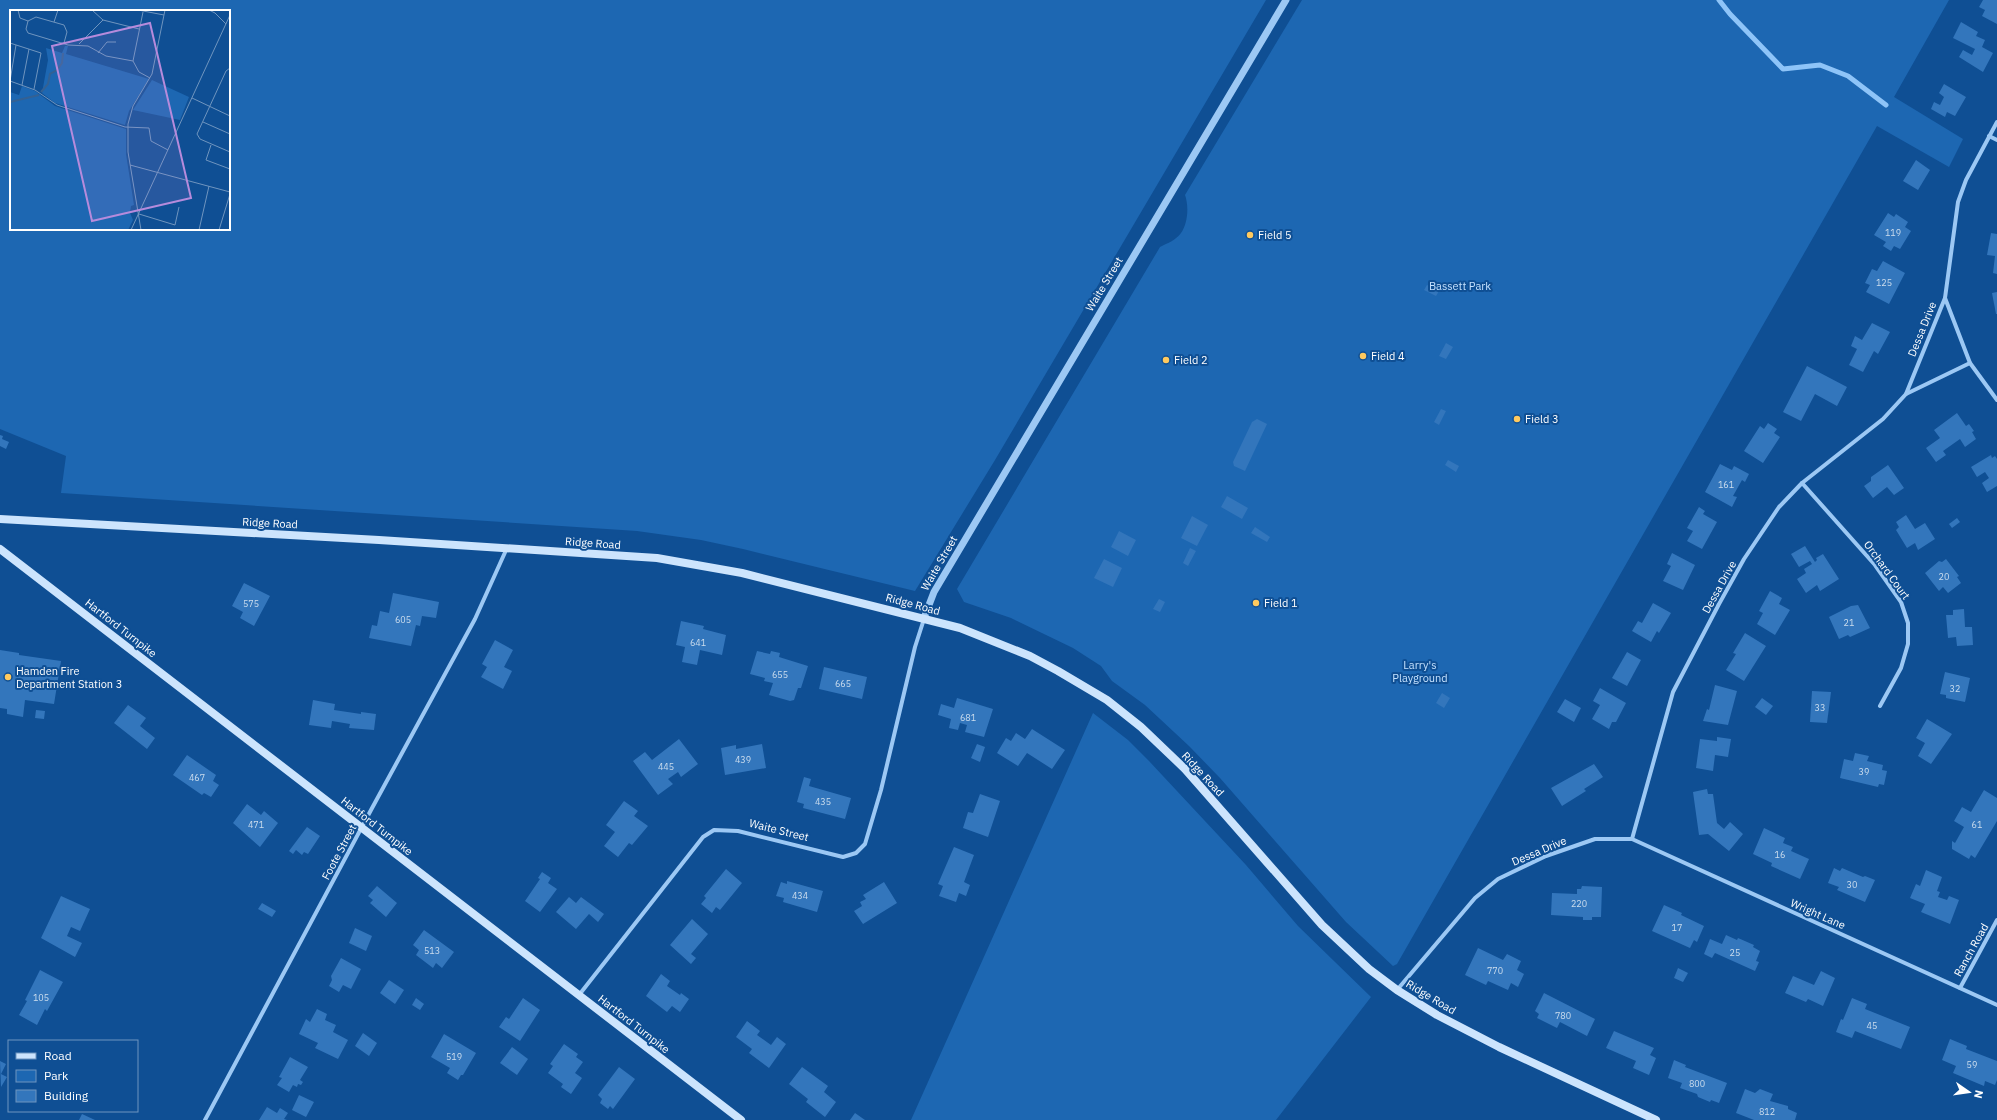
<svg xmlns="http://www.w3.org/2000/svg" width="1997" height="1120" font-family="'IBM Plex Sans',sans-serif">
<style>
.green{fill:#1d67b2;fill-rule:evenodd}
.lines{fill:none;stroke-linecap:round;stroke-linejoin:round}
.stream{stroke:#8ec4f8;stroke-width:5}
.building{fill:#3376bc}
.minor{stroke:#9cc8f4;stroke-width:4}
.tertiary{stroke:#9cc8f4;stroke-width:7}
.secondary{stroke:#cce4fd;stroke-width:8}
.poi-dot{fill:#ffca5f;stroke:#0f4f94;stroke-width:1.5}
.labels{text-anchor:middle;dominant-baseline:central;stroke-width:4;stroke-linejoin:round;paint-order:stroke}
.number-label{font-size:9px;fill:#cde}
.poi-label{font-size:11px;fill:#fff;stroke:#0f4f94;text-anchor:start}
.street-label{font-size:11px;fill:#fff;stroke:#0f4f94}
.park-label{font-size:11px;fill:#c4e1fe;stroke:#0f4f94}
.inset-river{fill:none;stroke:#336194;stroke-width:2}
.inset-road{fill:none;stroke:#6f95bf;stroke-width:1}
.view{fill:#b68bdc;fill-opacity:0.15;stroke:#b68bdc;stroke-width:2}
.inset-edge{fill:none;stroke:#fff;stroke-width:2}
</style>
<rect width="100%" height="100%" fill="#0f4f94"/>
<g class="green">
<path d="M0 0H1266L995 460 915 591 743 549 701 540 637 531 61 493 66 456 0 429ZM11 11H229V229H11Z"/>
<path d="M1302 0H1949L1894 97 1963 139 1949 167 1877 126 1397 964 1393 966 1346 922 1220 778 1189 746 1145 705 1112 681 1101 666 1073 648 1011 618 964 602 957 589 1160 247C1168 243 1176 240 1181 233 1188 223 1189 206 1185 195Z"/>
<path d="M1093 713 1128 740 1149 761 1246 865 1298 926 1371 997 1276 1120H911Z"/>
</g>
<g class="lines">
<path class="stream" d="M1719 0 1730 14 1783 69 1820 65 1848 76 1886 105"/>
</g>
<g class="building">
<path d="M1983 0H1997V24L1982 16 1985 10 1979 7Z"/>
<path d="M1961 22 1978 32 1976 36 1985 40 1982 47 1993 53 1983 72 1959 57 1963 50 1972 55 1975 49 1953 38Z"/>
<path d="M1944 84 1966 97 1955 116 1947 112 1945 117 1931 109 1934 102 1940 105 1944 97 1939 93Z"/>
<path d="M1916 160 1930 170 1918 190 1903 181Z"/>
<path d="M1888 213 1894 217 1896 214 1908 222 1905 227 1911 231 1900 249 1894 246 1891 251 1883 246 1886 242 1874 235Z"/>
<path d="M1991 233 1997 234V274L1993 273 1995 256 1987 255Z"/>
<path d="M1883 261 1905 273 1889 304 1866 292 1870 285 1865 283 1872 269 1877 271Z"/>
<path d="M1427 285 1439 291 1436 296 1424 290Z"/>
<path d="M1997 292V314H1996L1992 293Z"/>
<path d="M1872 323 1890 332 1878 354 1874 351 1863 372 1849 365 1857 349 1851 346 1855 336 1862 340Z"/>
<path d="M1446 343 1453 347 1446 359 1439 356Z"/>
<path d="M1807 366 1847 387 1837 406 1815 394 1801 421 1783 412Z"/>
<path d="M1441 409 1446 411 1439 425 1434 422Z"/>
<path d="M1957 413 1966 426 1969 424 1974 431 1972 432 1976 439 1965 447 1960 439 1943 451 1946 455 1936 462 1926 448 1940 438 1934 430Z"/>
<path d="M1257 419 1267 424 1245 471 1234 466 1233 462 1252 422Z"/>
<path d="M1768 423 1777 429 1774 433 1780 437 1763 463 1744 451 1760 426 1764 429Z"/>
<path d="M0 435 3 436 2 439 9 442 6 449 0 446Z"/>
<path d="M1991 455 1992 458 1995 456 1997 459V486L1987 492 1982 483 1989 478 1985 472 1977 477 1971 467Z"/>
<path d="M1448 460 1459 466 1456 472 1445 465Z"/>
<path d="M1720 464 1732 470 1734 466 1749 474 1745 482 1742 480 1733 496 1737 497 1732 507 1705 492Z"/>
<path d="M1888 465 1904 488 1894 495 1887 487 1873 498 1864 486 1871 481V477Z"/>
<path d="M1227 496 1248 508 1242 519 1221 507Z"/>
<path d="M1699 507 1705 511 1703 514 1717 522 1702 549 1687 541 1693 531 1687 528Z"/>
<path d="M1906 515 1915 529 1925 523 1935 539 1918 550 1915 543 1907 548 1896 530 1899 527 1896 522Z"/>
<path d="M1192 516 1208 525 1197 546 1181 538Z"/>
<path d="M1957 518 1960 522 1952 528 1949 524Z"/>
<path d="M1255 527 1270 537 1267 542 1251 533Z"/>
<path d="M1119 531 1136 540 1128 556 1111 547Z"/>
<path d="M1805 546 1815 562 1817 560 1816 558 1823 554 1839 579 1820 591 1817 585 1806 593 1797 579 1806 573 1804 569 1812 564 1810 561 1799 567 1791 554Z"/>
<path d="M1190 548 1196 551 1188 566 1183 563Z"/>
<path d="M1672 553 1695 565 1683 590 1663 581 1671 566 1667 564Z"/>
<path d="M1104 559 1122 568 1113 587 1094 578Z"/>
<path d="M1946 559 1959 576 1957 577 1961 583 1948 593 1943 587 1939 591 1925 573 1939 561 1942 562Z"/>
<path d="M244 583 270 596 254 626 240 618 243 612 232 606Z"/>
<path d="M1770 591 1782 598 1779 604 1790 610 1775 635 1757 624 1763 613 1759 611Z"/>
<path d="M393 593 439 602 436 618 422 616 420 626 416 625 411 646 369 638 372 625 377 626 380 611 389 613Z"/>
<path d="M1159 599 1165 602 1160 612 1153 609Z"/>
<path d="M1653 603 1671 613 1659 633 1657 631 1651 642 1632 631 1638 621 1642 623Z"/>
<path d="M1858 605 1870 628 1850 637 1848 635 1839 639 1829 617 1851 606Z"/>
<path d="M1964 609 1965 627H1972L1973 645 1957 646 1956 637 1948 638 1946 615H1953V610Z"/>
<path d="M681 621 704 626 703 629 726 635 722 655 700 650 697 665 682 662 685 647 676 645Z"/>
<path d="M1745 633 1766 646 1744 681 1726 670 1736 654 1733 653Z"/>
<path d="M495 640 513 650 504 667 512 671 503 689 481 677 487 667 482 664Z"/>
<path d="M0 650 19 653V655L61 661 54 704 25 700 23 717 7 714V709L0 708Z"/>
<path d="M757 651 770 654 771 651 780 653 779 657 808 666 801 688H798L794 700 790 701 769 695 773 683 764 681 765 678 750 674Z"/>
<path d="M1627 652 1641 660 1627 686 1612 678Z"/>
<path d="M824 667 867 677 862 699 819 689Z"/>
<path d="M1945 672 1970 678 1965 702 1946 698V695L1940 694Z"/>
<path d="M1715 685 1737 691 1728 725 1703 721 1707 709 1709 710Z"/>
<path d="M1600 688 1626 703 1616 722H1612L1609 729 1592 719 1600 705 1593 701Z"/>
<path d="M1812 691 1831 692 1827 723 1810 722Z"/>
<path d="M1442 693 1450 698 1444 708 1436 703Z"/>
<path d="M957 698 993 709 984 737 965 732 967 725 960 723 958 730 949 728 951 719 938 715 941 704 954 708Z"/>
<path d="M1762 698 1773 706 1766 715 1755 707Z"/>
<path d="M1565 699 1581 708 1574 722 1557 712Z"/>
<path d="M313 700 335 704 334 710 361 714V712L376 714 374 730 349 728 350 724 332 721 331 728 309 725Z"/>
<path d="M128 705 146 718 140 726 155 738 147 749 114 723Z"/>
<path d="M36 710 45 711 44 719 35 718Z"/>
<path d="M1927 719 1952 734 1931 764 1918 756 1925 743 1916 738Z"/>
<path d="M1032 729 1065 750 1052 769 1027 753 1018 766 997 753 1006 738 1011 741 1016 733 1025 739Z"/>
<path d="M1717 737 1731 739 1728 757 1715 755 1713 771 1696 768 1700 739 1717 741Z"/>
<path d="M679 739 698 764 681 777 678 772 668 779 673 784 658 795 633 761 645 752 652 760Z"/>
<path d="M762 744 766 768 725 775 721 748 736 745V749Z"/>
<path d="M977 744 985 747 980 762 971 758Z"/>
<path d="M1855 753 1869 756 1867 761 1883 765 1882 770 1887 771 1884 785 1879 784 1878 787 1840 778 1844 759 1853 761Z"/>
<path d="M187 755 216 775 213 781 219 785 211 797 204 793 202 795 173 775Z"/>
<path d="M1594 764 1603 777 1584 789 1586 791 1562 806 1551 788Z"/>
<path d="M804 777 811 779 809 786 851 798 845 819 803 808 804 804 797 802Z"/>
<path d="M1707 789 1708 794H1713L1717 823 1724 829 1730 822 1743 834 1729 851 1708 834 1699 835 1693 792Z"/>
<path d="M1984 790 1997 798V821L1975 858 1971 855 1969 859 1952 849V841L1955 843 1964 827 1954 821 1962 807 1971 812Z"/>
<path d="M980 794 1000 801 988 837 963 828 968 812 973 813Z"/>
<path d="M624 801 638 811 634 816 648 826 632 845 629 843 618 857 604 846 615 832 606 825Z"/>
<path d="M247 804 261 815 264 811 278 823 260 847 233 823Z"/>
<path d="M307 827 320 836 308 854 304 852 302 855 296 850 293 854 289 851Z"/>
<path d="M1764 828 1785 838 1783 843 1793 847 1791 851 1809 859 1800 879 1771 866 1772 863 1753 854Z"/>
<path d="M954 847 974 855 964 882 970 885 966 896 959 893 956 902 939 896 943 886 938 884Z"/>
<path d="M1834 868 1840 871 1842 868 1863 877 1865 876 1875 880 1865 902 1837 890 1839 887 1828 883Z"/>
<path d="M726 869 742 883 720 910 716 907 712 913 701 904 706 898 704 896Z"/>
<path d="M1926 870 1942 877 1937 891 1940 892 1938 897 1947 900 1949 896 1959 900 1950 924 1921 912 1925 904 1910 898 1916 884 1920 886Z"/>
<path d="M542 872 551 878 548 883 557 889 540 912 525 901 540 879 538 878Z"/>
<path d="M787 881 823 891 817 912 783 902 784 898 776 896 781 882 787 884Z"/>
<path d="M884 882 897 903 863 924 854 911 862 906 860 902 866 899 863 895Z"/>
<path d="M377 886 397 903 386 917 370 903 373 900 368 896Z"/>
<path d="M1582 886 1602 887 1601 917H1592V920H1583V917L1551 915 1552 893 1577 894V889H1581Z"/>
<path d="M61 896 90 909 80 931 71 927 67 936 82 943 75 957 41 938Z"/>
<path d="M569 897 576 903 581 897 604 914 598 922 589 914 576 929 556 912Z"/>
<path d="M262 903 276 911 272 917 258 909Z"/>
<path d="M1664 905 1682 913 1681 915 1704 926 1697 942 1694 940 1690 948 1652 931Z"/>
<path d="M692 919 708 934 691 954 696 958 691 964 670 945Z"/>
<path d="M355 928 372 936 366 951 349 943Z"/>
<path d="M424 930 454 952 442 968 436 963 433 968 416 955 419 950 413 945Z"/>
<path d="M1726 935 1737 940 1738 938 1754 945 1753 947 1760 951 1756 961 1759 962 1755 971 1715 953 1712 958 1704 954 1710 939 1722 944Z"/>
<path d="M1478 948 1503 960 1507 954 1521 961 1517 970 1524 974 1518 987 1511 983 1508 990 1488 981 1486 985 1465 975Z"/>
<path d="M341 958 361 969 351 989 343 985 339 992 329 986 332 980 331 976Z"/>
<path d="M1678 968 1688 973 1683 982 1674 978Z"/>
<path d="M40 970 63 982 47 1011 45 1009 37 1025 19 1015 27 1001 25 1000Z"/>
<path d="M1821 971 1835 978 1823 1006 1808 999 1806 1002 1785 993 1793 976 1814 985Z"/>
<path d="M661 974 670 981 667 986 680 995 681 993 689 999 680 1012 672 1006 667 1012 646 996Z"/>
<path d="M389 980 404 990 395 1004 380 993Z"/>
<path d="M1544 993 1595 1019 1587 1036 1560 1022 1557 1028 1537 1018 1539 1014 1535 1011Z"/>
<path d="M416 998 424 1004 420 1010 412 1005Z"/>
<path d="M523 998 540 1010 520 1041 499 1027 506 1017 509 1019Z"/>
<path d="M1852 998 1867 1004 1865 1009 1910 1027 1901 1049 1855 1031 1852 1038 1836 1032 1841 1019 1843 1020Z"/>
<path d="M317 1009 327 1014 325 1020 336 1025 333 1032 348 1040 338 1059 315 1048 318 1043 299 1034 306 1019 310 1022Z"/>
<path d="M747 1021 760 1031 757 1035 771 1045 777 1037 786 1044 769 1068 749 1053 752 1049 736 1037Z"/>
<path d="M1614 1031 1654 1048 1650 1055 1656 1058 1649 1075 1633 1068 1636 1061 1606 1048Z"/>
<path d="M363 1033 377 1043 369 1056 355 1046Z"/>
<path d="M444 1034 476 1053 463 1075H461L458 1080 447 1073 450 1068 431 1057Z"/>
<path d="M1950 1039 1967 1046 1966 1049 1997 1061V1080L1995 1085 1985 1081 1984 1086 1953 1073 1956 1066 1942 1060Z"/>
<path d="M564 1044 578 1054 576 1057 583 1062 575 1073 582 1078 571 1094 561 1087 563 1084 548 1073 553 1066 550 1064Z"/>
<path d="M512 1047 528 1059 517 1075 500 1063Z"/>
<path d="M290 1057 308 1067 300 1080 303 1082 301 1085 298 1084 297 1087 293 1085 289 1092 277 1085 282 1078 279 1077Z"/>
<path d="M1674 1060 1686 1065 1685 1067 1727 1083 1719 1103 1711 1100 1710 1102 1698 1097 1697 1094 1680 1088 1682 1083 1668 1078Z"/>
<path d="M0 1061 6 1064 1 1074 7 1077 1 1087Z"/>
<path d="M619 1067 635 1079 613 1109 610 1106 608 1109 600 1103 602 1099 598 1095Z"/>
<path d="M802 1067 828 1086 824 1092 836 1102 825 1117 806 1102 808 1099 789 1084Z"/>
<path d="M1745 1089 1755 1093 1760 1089 1773 1094 1770 1101 1788 1106V1109L1797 1113 1795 1120H1754L1736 1113Z"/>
<path d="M299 1095 314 1102 306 1117 292 1110Z"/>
<path d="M267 1107 277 1113 280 1108 288 1113 284 1119 287 1120H259Z"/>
<path d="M855 1113 865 1120H850Z"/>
<path d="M82 1114 95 1120H79Z"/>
</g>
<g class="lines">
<g class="minor">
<path d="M1989 136 1997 140"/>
<path d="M1945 298 1970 363 1997 400"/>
<path d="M1906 394 1970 363"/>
<path d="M1802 483 1875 565 1901 602 1908 623V644L1901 668 1880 706"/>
<path d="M1632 839 1997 1005"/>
<path d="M1960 988 1997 920"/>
<path d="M1397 990 1475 898 1498 879 1546 856 1595 839H1632L1673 692 1719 604 1744 559 1779 507 1802 483 1883 419 1906 394 1945 298 1958 202 1966 180 1997 122"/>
<path d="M579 995 703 837 714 830 738 831 843 857 856 853 865 844 881 790 915 647 924 619"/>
<path d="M205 1120 371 810 475 619 507 548"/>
</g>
<path class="tertiary" d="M924 618 934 592 1286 0"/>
<g class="secondary">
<path d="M0 519 379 540 657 558 742 573 960 628 1030 656 1058 671 1107 700 1141 727 1185 769 1322 925 1369 969 1397 990 1437 1015 1499 1047 1656 1120"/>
<path d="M0 549 741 1120"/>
</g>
</g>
<g class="poi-dot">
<circle cx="1250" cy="235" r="4"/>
<circle cx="1363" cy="356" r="4"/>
<circle cx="1166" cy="360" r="4"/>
<circle cx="1517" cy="419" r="4"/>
<circle cx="1256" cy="603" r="4"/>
<circle cx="8" cy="677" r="4"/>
</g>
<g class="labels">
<g class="number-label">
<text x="1893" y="232">119</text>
<text x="1884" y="282">125</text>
<text x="1726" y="484">161</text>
<text x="1944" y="576">20</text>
<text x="251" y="603">575</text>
<text x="403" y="619">605</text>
<text x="1849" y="622">21</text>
<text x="698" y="642">641</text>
<text x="780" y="674">655</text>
<text x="843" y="683">665</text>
<text x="1955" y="688">32</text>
<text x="1820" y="707">33</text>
<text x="968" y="717">681</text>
<text x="743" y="759">439</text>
<text x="666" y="766">445</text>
<text x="1864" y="771">39</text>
<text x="197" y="777">467</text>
<text x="823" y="801">435</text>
<text x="256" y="824">471</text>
<text x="1977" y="824">61</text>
<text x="1780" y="854">16</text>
<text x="1852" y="884">30</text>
<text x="800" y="895">434</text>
<text x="1579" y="903">220</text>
<text x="1677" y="927">17</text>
<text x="432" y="950">513</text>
<text x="1735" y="952">25</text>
<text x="1495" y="970">770</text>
<text x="41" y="997">105</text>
<text x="1563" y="1015">780</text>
<text x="1872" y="1025">45</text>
<text x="454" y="1056">519</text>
<text x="1972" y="1064">59</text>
<text x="1697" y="1083">800</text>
<text x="1767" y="1111">812</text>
</g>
<g class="poi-label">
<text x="1258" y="235">Field 5</text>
<text x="1371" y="356">Field 4</text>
<text x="1174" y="360">Field 2</text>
<text x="1525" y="419">Field 3</text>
<text x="1264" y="603">Field 1</text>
<text x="16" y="671">Hamden Fire<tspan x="16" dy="13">Department Station 3</tspan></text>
</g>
<g class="street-label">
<text transform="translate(1104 284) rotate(-59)">Waite Street</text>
<text transform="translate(1922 329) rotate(-68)">Dessa Drive</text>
<text transform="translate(270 523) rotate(3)">Ridge Road</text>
<text transform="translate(593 543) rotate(4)">Ridge Road</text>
<text transform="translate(939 563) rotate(-60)">Waite Street</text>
<text transform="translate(1887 570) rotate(54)">Orchard Court</text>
<text transform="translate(1719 587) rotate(-61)">Dessa Drive</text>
<text transform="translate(913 604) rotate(15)">Ridge Road</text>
<text transform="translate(121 628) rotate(38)">Hartford Turnpike</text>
<text transform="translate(1203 774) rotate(47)">Ridge Road</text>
<text transform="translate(377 826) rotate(38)">Hartford Turnpike</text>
<text transform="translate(779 830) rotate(14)">Waite Street</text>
<text transform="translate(1539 851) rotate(-23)">Dessa Drive</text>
<text transform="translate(339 852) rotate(-62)">Foote Street</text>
<text transform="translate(1818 914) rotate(24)">Wright Lane</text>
<text transform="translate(1971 950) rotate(-61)">Ranch Road</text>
<text transform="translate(1431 997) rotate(31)">Ridge Road</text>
<text transform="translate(634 1024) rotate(38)">Hartford Turnpike</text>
</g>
<g class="park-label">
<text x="1460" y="286">Bassett Park</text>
<text x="1420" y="665">Larry's<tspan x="1420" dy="13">Playground</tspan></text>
</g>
</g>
<g transform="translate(10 10)">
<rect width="220" height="220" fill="#0f4f94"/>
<path d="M55 36H58L56 44 139 69 119 101 115 115 45 93 32 83 38 50 36 38 52 43ZM142 70 179 87 170 110 123 100ZM12 76 25 81 45 96 116 119V144L124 195 121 196 120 203 123 210 118 220H0V82L9 85Z" fill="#1d67b2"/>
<path class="inset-river" d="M31 82 38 74 40 64 47 60 52 53 53 43M0 92 29 85"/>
<path class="inset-road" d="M8 0 10 8 18 11 26 7 54 15 57 22 54 33M82 0 93 10 129 19M128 0 154 5M199 0 205 3 216 14M18 11 16 19 18 23 58 35 78 36 96 46 123 51 129 62 140 68M44 12 48 0M0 33 31 43 24 79M69 34 93 10M88 43 97 32H106M123 51 133 2M220 58 216 61 187 124 190 129 220 142M0 71 25 80 47 95 115 117 139 118 141 131 158 140M0 71 6 35M12 75 19 39M182 88 220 106M193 112 220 124M201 135 196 150 220 159M120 155 220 182M129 204 165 215 169 197M121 220 220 5M131 220 118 142V114L123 96 142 64 155 0M189 220 199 176M209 220 220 184"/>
<path class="view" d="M140 13 181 188 82 211 42 36Z"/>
<rect width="220" height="220" class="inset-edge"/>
</g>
<rect x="8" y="1040" width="130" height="72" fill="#0f4f94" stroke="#6f95bf"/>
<rect x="16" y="1053" width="20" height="6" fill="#cce4fd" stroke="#6f95bf"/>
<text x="44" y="1060" font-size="12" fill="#ffffff">Road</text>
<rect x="16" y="1070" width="20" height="12" fill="#1d67b2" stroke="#6f95bf"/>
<text x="44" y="1080" font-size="12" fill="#ffffff">Park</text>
<rect x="16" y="1090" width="20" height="12" fill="#3376bc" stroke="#6f95bf"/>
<text x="44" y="1100" font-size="12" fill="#ffffff">Building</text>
<g transform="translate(1969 1092) rotate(103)" stroke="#0f4f94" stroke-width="3" paint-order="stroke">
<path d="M0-3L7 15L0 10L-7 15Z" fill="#ffffff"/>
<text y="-6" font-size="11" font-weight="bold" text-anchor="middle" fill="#ffffff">N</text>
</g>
</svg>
